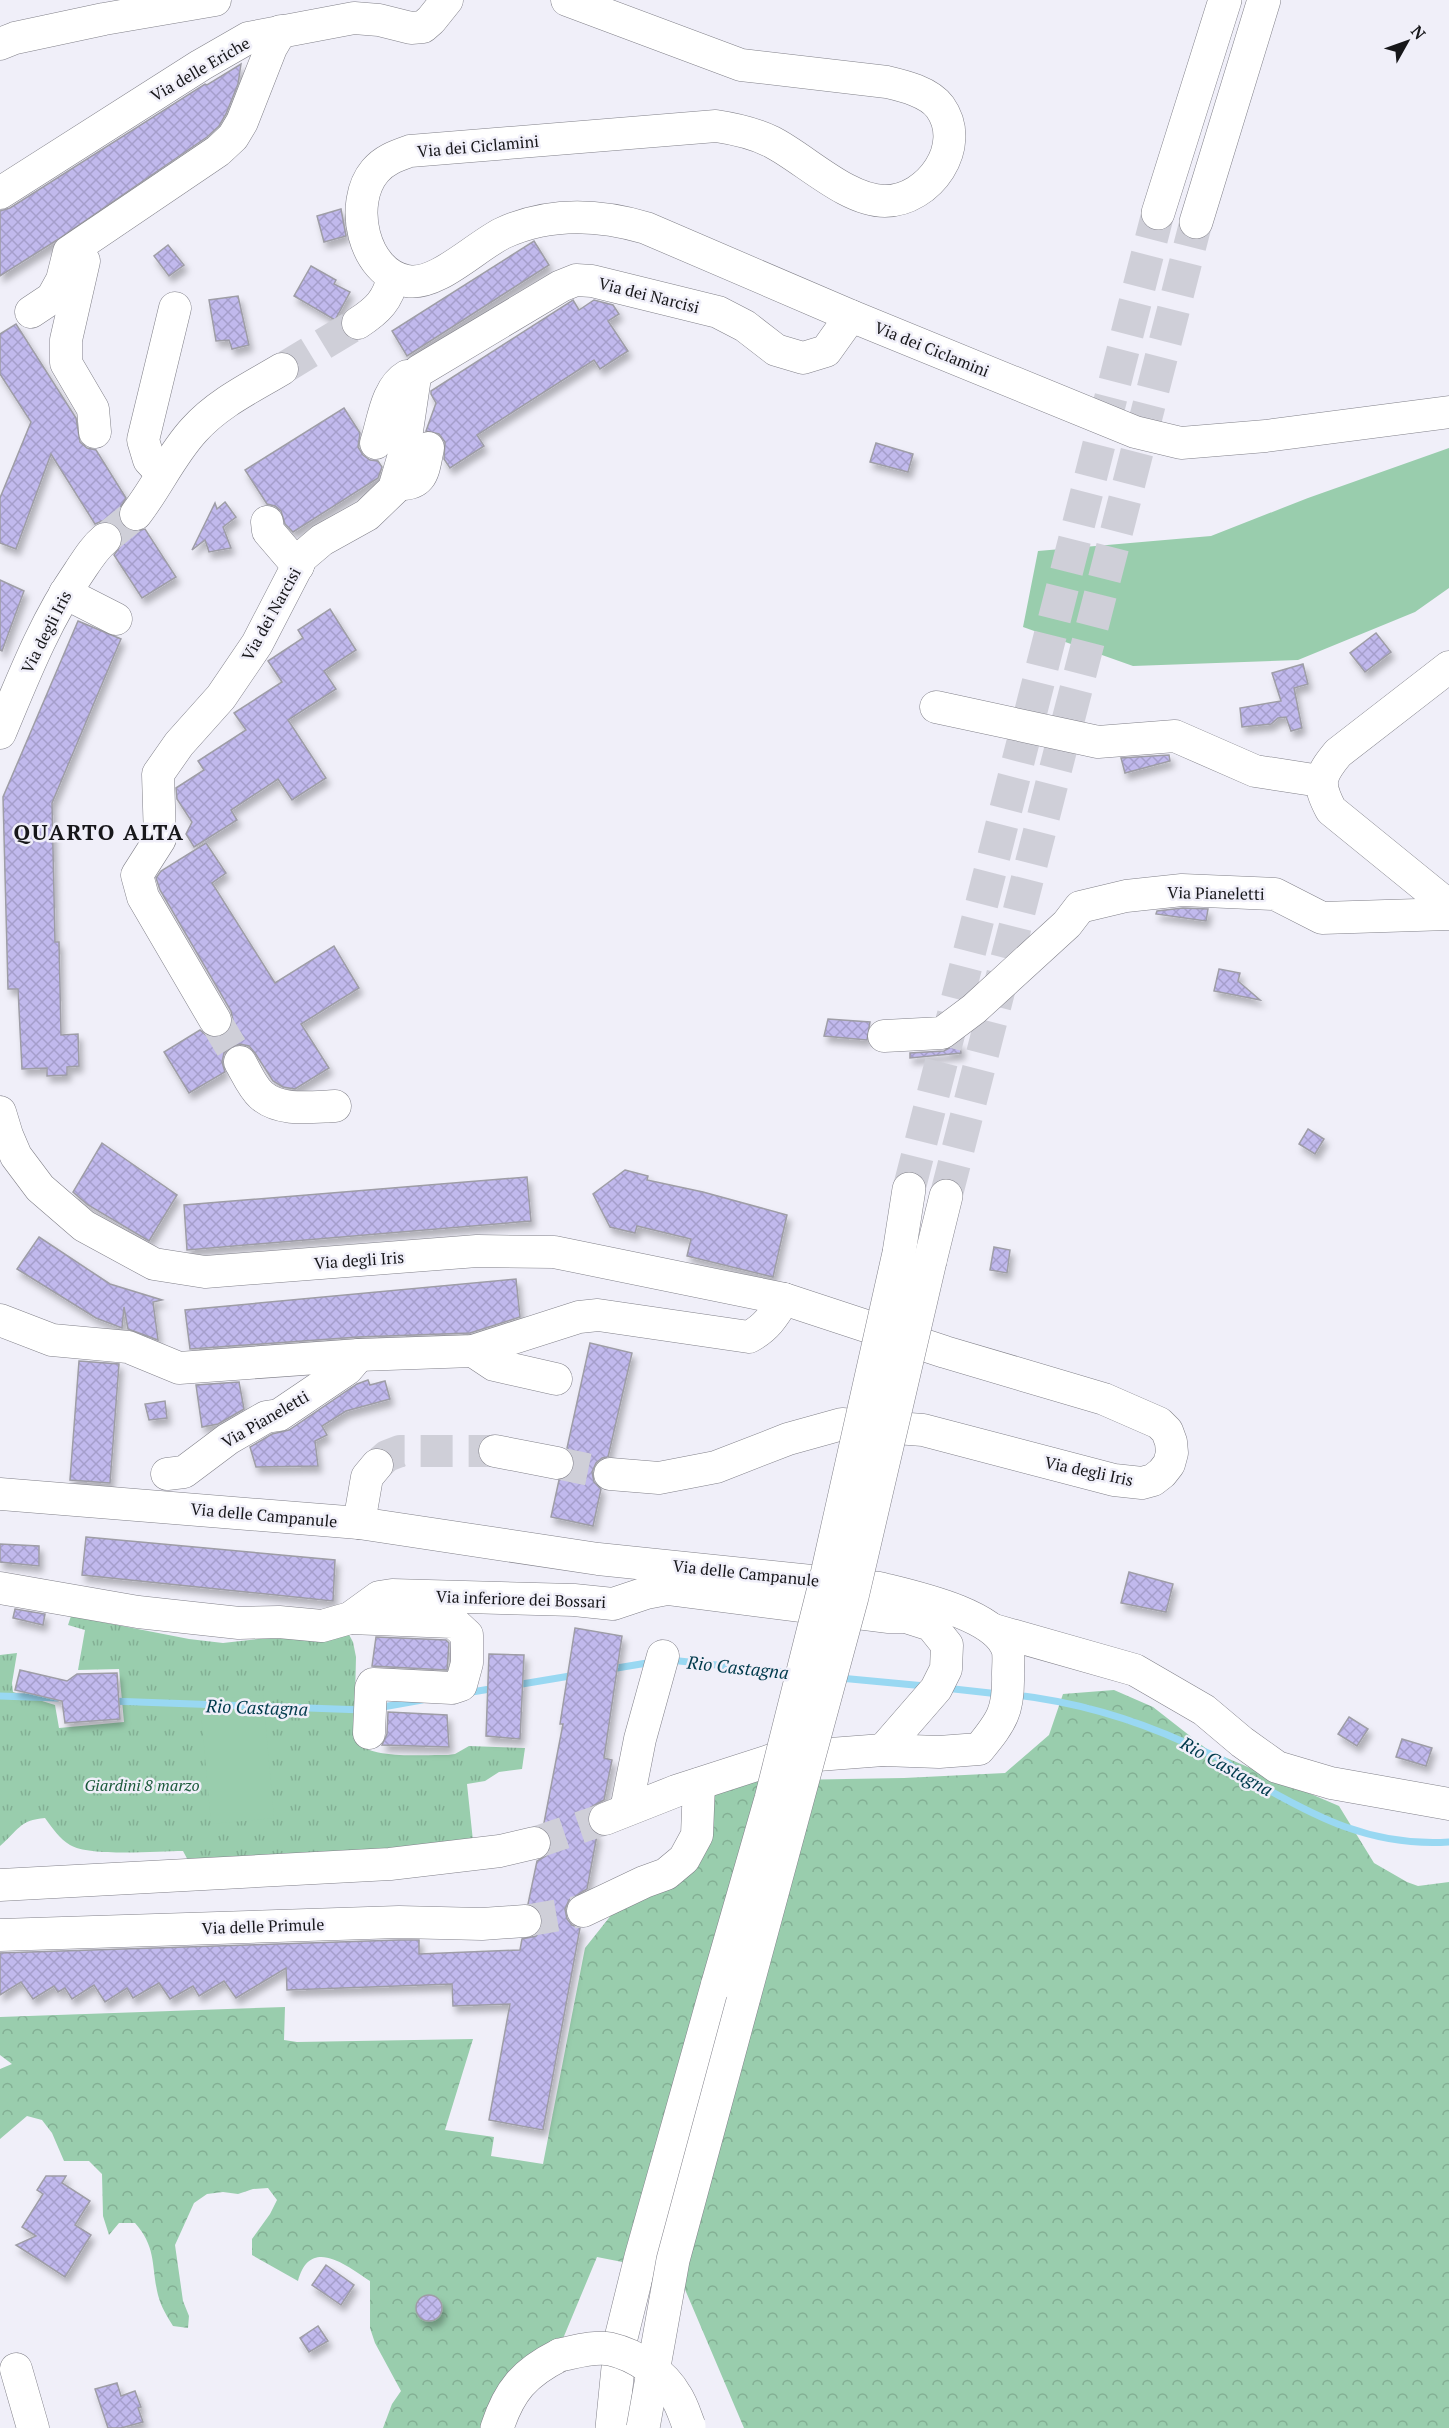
<svg xmlns="http://www.w3.org/2000/svg" width="1449" height="2428" font-family="'PT Serif',serif">
<style>
.grass{fill:url(#grass-tufts)}
.forest{fill:url(#forest-crowns)}
.pitch{fill:#99cdad}
.lines{fill:none;stroke-linecap:round;stroke-linejoin:round}
.stream{stroke:#99d8f2;stroke-width:7}
.building{fill:url(#building-cross-hatch);stroke:#9e9da6;stroke-width:1.5;filter:url(#shadow)}
.minor-tunnel{stroke:#cfcfd8;stroke-width:32;stroke-dasharray:32 16;stroke-linecap:butt}
.highway-tunnel{stroke:#cfcfd8;stroke-width:33;stroke-dasharray:33 16;stroke-linecap:butt}
.minor-casing{stroke:#818089;stroke-width:33}
.highway-casing{stroke:#818089;stroke-width:34}
.minor{stroke:#fff;stroke-width:32}
.highway{stroke:#fff;stroke-width:33}
.highway-bridge-casing{stroke:#818089;stroke-width:34;stroke-linecap:butt}
.highway-bridge{stroke:#fff;stroke-width:33}
.labels{text-anchor:middle;dominant-baseline:central;stroke-width:5;stroke-linejoin:round;paint-order:stroke}
.street-label{font-size:16px;fill:#17171a;stroke:#f0eff9}
.park-label{font-size:16px;font-style:italic;fill:#195839;stroke:#f0eff9}
.water-label{font-size:18px;font-style:italic;fill:#003a4c;stroke:#f0eff9}
.district-label{font-size:22px;font-weight:bold;letter-spacing:1.5px;fill:#17171a;stroke:#f0eff9}
</style>
<defs>
<pattern id="grass-tufts" width="24" height="20" patternUnits="userSpaceOnUse" patternTransform="scale(1.5)"><rect width="24" height="20" fill="#99cdad"/><path d="M3 7l-1-3M5 7V3M7 7l1-3M15 17l-1-3M17 17v-4M19 17l1-3" fill="none" stroke="#83af94"/></pattern>
<pattern id="forest-crowns" width="20" height="18" patternUnits="userSpaceOnUse" patternTransform="scale(1.5)"><rect width="20" height="18" fill="#99cdad"/><path d="M2 6a3 3 0 1 1 6 0M12 15a3 3 0 1 1 6 0" fill="none" stroke="#83af94"/></pattern>
<pattern id="building-cross-hatch" width="8" height="8" patternUnits="userSpaceOnUse" patternTransform="scale(1.5)"><rect width="8" height="8" fill="#c1b9ed"/><path d="M0 0l8 8M0 8l8-8" fill="none" stroke="#a59ecb"/></pattern>
<filter id="shadow"><feDropShadow dx="3.5" dy="6" stdDeviation="3" flood-color="#0004"/></filter>
</defs>
<rect width="100%" height="100%" fill="#f0eff9"/>
<path class="grass" d="M71 1616 189 1639 223 1643 346 1629 353 1642 356 1657 354 1739C369 1761 423 1754 448 1755L455 1754 469 1746 525 1748 522 1769 499 1772 485 1781 467 1784 473 1841 357 1854 191 1866 183 1851C158 1851 90 1857 70 1845 60 1839 52 1828 45 1818 19 1820 18 1831 0 1846V1655L17 1653 12 1683 13 1692 55 1705 59 1728 124 1722 119 1669 78 1670 85 1630 68 1625Z"/>
<path class="forest" d="M1114 1690 1153 1707 1208 1750 1339 1806 1374 1863 1407 1882 1418 1886 1449 1882V2428H744L678 2273 597 2257 562 2341 487 2428H383L392 2404 401 2391 375 2343 370 2328V2281C346 2265 310 2236 298 2281L252 2255V2239L270 2214 277 2200 268 2188 253 2189 238 2194 223 2192 207 2194 194 2203 175 2245 183 2301 189 2316 188 2328 173 2326C167 2316 161 2307 158 2295 151 2266 157 2248 135 2223H119L109 2235 103 2216 102 2174 89 2161H64L52 2133 42 2120 27 2116 0 2139V2069L12 2064 0 2055V2017L285 2007 284 2040 297 2042 473 2039 445 2130 494 2137 491 2156 543 2164 585 1948 620 1904 673 1881 707 1800 728 1781 904 1778 1005 1773 1049 1735 1063 1694Z"/>
<g class="pitch">
<path d="M1449 448V588L1415 612 1298 660 1133 666 1023 627 1038 551 1211 536 1308 498Z"/>
<path d="M263 1695 274 1818 211 1824 200 1701Z"/>
</g>
<g class="lines">
<g class="stream">
<path d="M670 1660 793 1673"/>
<path d="M611 1669 653 1662"/>
<path d="M840 1678 925 1686"/>
<path d="M516 1685 576 1675"/>
<path d="M945 1688 999 1694"/>
<path d="M466 1693 496 1688"/>
<path d="M1016 1695C1076 1702 1131 1718 1186 1743 1198 1749 1211 1754 1223 1760 1233 1767 1242 1775 1253 1781 1317 1818 1373 1847 1449 1842"/>
<path d="M0 1696 57 1698"/>
<path d="M110 1701 363 1710"/>
<path d="M377 1708 422 1700"/>
</g>
</g>
<g class="building">
<path d="M241 64 238 84 226 114 219 126 207 137 57 240 0 276V211L10 208 205 84 207 85Z"/>
<path d="M341 209 346 236 324 242 317 216Z"/>
<path d="M534 241 549 265 407 356 392 331Z"/>
<path d="M168 245 184 265 169 276 154 256Z"/>
<path d="M311 266 336 280 334 284 350 292 335 320 294 296Z"/>
<path d="M238 296 249 345 232 349 229 340 216 341 209 300Z"/>
<path d="M573 300 579 310 594 300 613 305 619 314 608 321 628 351 600 369 594 360 477 435 484 446 450 468 444 459 445 442 439 434 426 431 436 403 431 394V391Z"/>
<path d="M16 324 76 418 80 442 87 448 96 450 126 498 118 511 120 522 126 529 133 532 145 529 176 577 142 598 114 555 122 544 123 536 119 528 110 522 102 521 95 524 51 454 16 549 0 543V498L31 422 0 374V334Z"/>
<path d="M344 408 360 433 358 447 363 455 370 460 378 461 382 467 378 478 293 532 285 524 281 511 275 506 267 504 245 470Z"/>
<path d="M876 443 913 454 908 472 870 462Z"/>
<path d="M225 502 236 517 223 527 231 548 209 552 205 540 192 550 215 503 217 509Z"/>
<path d="M0 580 24 591 2 651 0 650Z"/>
<path d="M330 609 356 650 324 671 336 689 288 720 326 778 292 800 278 779 231 810 237 820 194 847 186 834 192 822 177 799 176 788 204 770 198 761 246 730 234 713 282 682 268 661 303 638 298 630Z"/>
<path d="M78 621 121 639 52 803 55 942H59L61 1035 78 1034 79 1066 67 1067V1075L47 1076V1068L22 1069 18 989H8L3 797Z"/>
<path d="M1376 633 1391 652 1365 672 1350 653Z"/>
<path d="M1303 664 1308 684 1294 688 1302 728 1291 731 1286 717 1278 718 1271 724 1242 727 1240 708 1281 701 1272 673Z"/>
<path d="M1169 755 1170 761 1125 773 1121 758Z"/>
<path d="M206 843 226 873 212 883 275 983 334 946 359 988 301 1024 329 1068 295 1089 283 1087 273 1081 255 1053 249 1046 240 1044 231 1047 224 1053 222 1062 225 1072 189 1093 164 1052 200 1030 207 1036 216 1038 224 1036 230 1029 233 1020 231 1011 160 890 156 878 161 871Z"/>
<path d="M1183 908 1208 909 1206 921 1156 914 1157 911Z"/>
<path d="M1219 969 1240 973 1238 981 1260 1000 1214 991Z"/>
<path d="M828 1019 870 1022 867 1040 824 1036Z"/>
<path d="M960 1042 961 1053 910 1058V1053L944 1051Z"/>
<path d="M1308 1129 1324 1139 1315 1154 1299 1144Z"/>
<path d="M102 1143 177 1195 149 1241 88 1205 73 1192Z"/>
<path d="M625 1170 648 1176 647 1180 703 1192 787 1215 773 1277 687 1256 691 1239 637 1226 635 1233 610 1227 593 1194Z"/>
<path d="M527 1177 531 1221 187 1250 184 1205Z"/>
<path d="M39 1237 110 1284 162 1300 153 1302 158 1340 128 1329 124 1307 122 1328 96 1318 17 1269Z"/>
<path d="M994 1247 1010 1250 1007 1273 990 1270Z"/>
<path d="M516 1279 520 1317 470 1333 358 1337 190 1349 185 1310Z"/>
<path d="M590 1343 632 1353 608 1457 602 1458 596 1463 592 1472 594 1482 601 1489 593 1526 551 1517 559 1480 570 1475 574 1467V1457L567 1448Z"/>
<path d="M79 1361 119 1364 110 1483 70 1480Z"/>
<path d="M368 1380 370 1385 385 1381 390 1399 346 1411 322 1426 327 1435 315 1441 318 1466 256 1467 250 1447 272 1434 289 1430 357 1384Z"/>
<path d="M239 1382 244 1409 218 1424 202 1427 196 1385Z"/>
<path d="M165 1401 167 1418 149 1420 145 1404Z"/>
<path d="M86 1537 335 1560 333 1601 82 1575Z"/>
<path d="M0 1544 39 1546V1566L0 1562Z"/>
<path d="M1129 1572 1173 1584 1166 1612 1121 1603Z"/>
<path d="M15 1609 45 1614 43 1625 13 1618Z"/>
<path d="M575 1628 622 1636 604 1758 612 1760 604 1800 591 1807 587 1817 589 1826 597 1835 587 1889 569 1900 565 1909 567 1919 572 1925 580 1928 543 2130 489 2120 510 2004 453 2006 452 1984 287 1990 286 1968 236 1998 224 1981 199 1996 193 1986 170 1999 159 1983 133 1998 127 1988 105 2002 94 1985 72 1999 65 1988 58 1992 54 1986 33 1999 21 1982 0 1995V1953L399 1940H419V1954L520 1950 522 1939 536 1936 541 1929 543 1920 540 1910 528 1904 537 1861 546 1856 551 1848V1838L543 1828 563 1724H560Z"/>
<path d="M376 1637 446 1640 449 1643 447 1670 372 1666Z"/>
<path d="M489 1654 524 1655 520 1739 486 1736Z"/>
<path d="M20 1670 67 1681 77 1674 117 1673 120 1719 65 1723 62 1701 15 1690Z"/>
<path d="M388 1712 447 1715 449 1747 382 1745 387 1734Z"/>
<path d="M1349 1717 1368 1729 1357 1746 1338 1734Z"/>
<path d="M1402 1739 1432 1748 1426 1766 1396 1757Z"/>
<path d="M46 2176H66L62 2183 90 2201 75 2225 91 2235 65 2277 16 2245 36 2236 22 2227 43 2194 37 2190Z"/>
<path d="M326 2265 354 2285 341 2305 312 2285Z"/>
<circle cx="429" cy="2308" r="13"/>
<path d="M318 2326 328 2341 309 2352 300 2338Z"/>
<path d="M117 2383 121 2396 135 2391 141 2407 138 2408 143 2422 121 2428H108L95 2389Z"/>
</g>
<g class="lines">
<g class="minor-tunnel">
<path d="M282 369 358 323"/>
<path d="M105 539 136 514"/>
<path d="M215 1020 240 1062"/>
<path d="M557 1463 610 1474"/>
<path d="M377 1465 387 1456 400 1451H495"/>
<path d="M534 1843 605 1819"/>
<path d="M525 1921 583 1911"/>
</g>
<g class="highway-tunnel">
<path d="M909 1189 1158 213"/>
<path d="M946 1196 1196 222"/>
</g>
<defs>
<g id="minor">
<path d="M567 0 741 65 887 82C904 86 929 92 940 107 968 146 929 201 885 201 847 201 805 159 772 142 754 133 736 129 716 126L410 151C396 156 384 160 375 171 348 203 363 273 407 281 436 287 476 246 503 233 549 212 599 214 646 228L851 316 1135 432 1181 443 1266 436 1449 412"/>
<path d="M0 44 15 38 104 19 215 0"/>
<path d="M0 193 201 65 248 38 354 18 379 20 411 28 423 27 431 20 447 0"/>
<path d="M84 261 66 340V363L93 409 95 432"/>
<path d="M31 312 52 298 62 280 69 252 218 151 233 137 242 122 271 48 281 31"/>
<path d="M358 323C378 310 388 300 393 277"/>
<path d="M376 443C383 422 386 388 407 376L413 377"/>
<path d="M161 473 149 460 143 440 175 308"/>
<path d="M396 484C424 486 423 471 428 448"/>
<path d="M136 514C157 487 171 455 194 430 218 403 252 387 282 369"/>
<path d="M267 522 268 531 298 566"/>
<path d="M65 593 116 619"/>
<path d="M1449 667 1338 753C1319 776 1317 783 1331 810L1449 906"/>
<path d="M936 707 1098 742 1175 736 1255 771 1320 781"/>
<path d="M0 733C23 678 45 621 79 572 87 560 94 548 105 539"/>
<path d="M215 1020 143 897 137 875 160 839 158 774 179 744 221 697 257 644 302 557 322 540 367 515 394 489 403 458 415 377 419 371 561 286 576 280 592 281 718 312 745 326 776 350 803 358 826 351 851 316"/>
<path d="M884 1036 942 1033 974 1009 1067 924 1080 907 1126 896 1182 890 1275 894 1322 918 1449 914"/>
<path d="M240 1062C246 1072 252 1087 261 1095 280 1112 311 1107 335 1106"/>
<path d="M0 1112 7 1135 16 1156 40 1188 84 1226 154 1264 205 1272 477 1251 554 1252 784 1299 945 1352 1104 1399 1159 1423 1167 1431 1171 1442 1172 1453 1169 1464 1162 1473 1153 1480 1142 1483 1114 1480 923 1430 842 1424 788 1439 716 1467 659 1478 610 1474"/>
<path d="M0 1320 52 1340 128 1347 179 1368 359 1355 473 1351 579 1317 598 1315 749 1337C766 1328 774 1316 784 1299"/>
<path d="M473 1351 494 1365 556 1379"/>
<path d="M495 1451 557 1463"/>
<path d="M167 1474 184 1472 228 1439 266 1417 279 1415 347 1369 359 1355"/>
<path d="M0 1494 359 1523 598 1559 879 1588C911 1596 998 1614 1008 1651 1009 1658 1008 1667 1008 1674 1009 1711 1002 1721 979 1749L939 1752 883 1750 778 1758 676 1791 605 1819"/>
<path d="M359 1523 367 1477 377 1465"/>
<path d="M0 1588 138 1612 239 1623 279 1622 322 1626 350 1618 379 1597 392 1595 574 1600 613 1604 646 1593 667 1589 887 1617H906L931 1625 947 1645 946 1669 936 1689 883 1750"/>
<path d="M350 1618 453 1622 467 1635V1663L461 1685 452 1688 373 1684 371 1688 369 1733"/>
<path d="M994 1630 1135 1670 1204 1710 1242 1742 1277 1767 1331 1783 1449 1804"/>
<path d="M626 1810 640 1739 663 1656"/>
<path d="M0 1885 390 1864 500 1851 534 1843"/>
<path d="M583 1911 644 1882 666 1874 684 1859 697 1835 699 1784"/>
<path d="M0 1935 399 1922 482 1924 525 1921"/>
<path d="M16 2369 33 2428"/>
</g>
<g id="highway">
<path d="M1158 213 1225 0"/>
<path d="M1196 222 1264 0"/>
<path d="M899 1253 909 1189"/>
<path d="M930 1261 946 1196"/>
<path d="M497 2428C509 2391 524 2373 560 2355"/>
<path d="M612 2428 621 2338 641 2257 718 1983"/>
</g>
</defs>
<use href="#minor" class="minor-casing"/>
<use href="#highway" class="highway-casing"/>
<use href="#minor" class="minor"/>
<use href="#highway" class="highway"/>
<defs>
<g id="highway-bridge">
<path d="M718 1983 771 1799 824 1588 899 1253"/>
<path d="M560 2355C575 2352 594 2346 610 2349 636 2355 663 2373 676 2396 682 2405 685 2416 689 2426"/>
<path d="M643 2428 673 2260 852 1597 930 1261"/>
</g>
</defs>
<use href="#highway-bridge" class="highway-bridge-casing"/>
<use href="#highway-bridge" class="highway-bridge"/>
</g>
<g class="labels">
<g class="street-label">
<text transform="translate(200 69) rotate(-30)">Via delle Eriche</text>
<text transform="translate(478 146) rotate(-5)">Via dei Ciclamini</text>
<text transform="translate(649 295) rotate(14)">Via dei Narcisi</text>
<text transform="translate(932 349) rotate(22)">Via dei Ciclamini</text>
<text transform="translate(271 614) rotate(-61)">Via dei Narcisi</text>
<text transform="translate(46 632) rotate(-63)">Via degli Iris</text>
<text transform="translate(1216 893) rotate(1)">Via Pianeletti</text>
<text transform="translate(359 1260) rotate(-4)">Via degli Iris</text>
<text transform="translate(265 1419) rotate(-30)">Via Pianeletti</text>
<text transform="translate(1089 1471) rotate(12)">Via degli Iris</text>
<text transform="translate(264 1515) rotate(5)">Via delle Campanule</text>
<text transform="translate(746 1573) rotate(6)">Via delle Campanule</text>
<text transform="translate(521 1599) rotate(2)">Via inferiore dei Bossari</text>
<text transform="translate(263 1926) rotate(-2)">Via delle Primule</text>
</g>
<g class="park-label">
<text x="142" y="1785">Giardini 8 marzo</text>
</g>
<g class="water-label">
<text transform="translate(738 1667) rotate(6)">Rio Castagna</text>
<text transform="translate(257 1707) rotate(2)">Rio Castagna</text>
<text transform="translate(1227 1766) rotate(29)">Rio Castagna</text>
</g>
<g class="district-label">
<text x="99" y="831">QUARTO ALTA</text>
</g>
</g>
<g transform="translate(1407 42) rotate(50)" stroke="#f0eff9" stroke-width="4.5" paint-order="stroke">
<path d="M0-4.5L10 22L0 15L-10 22Z" fill="#17171a"/>
<text y="-9" font-size="16" font-weight="bold" text-anchor="middle" fill="#17171a">N</text>
</g>
</svg>
